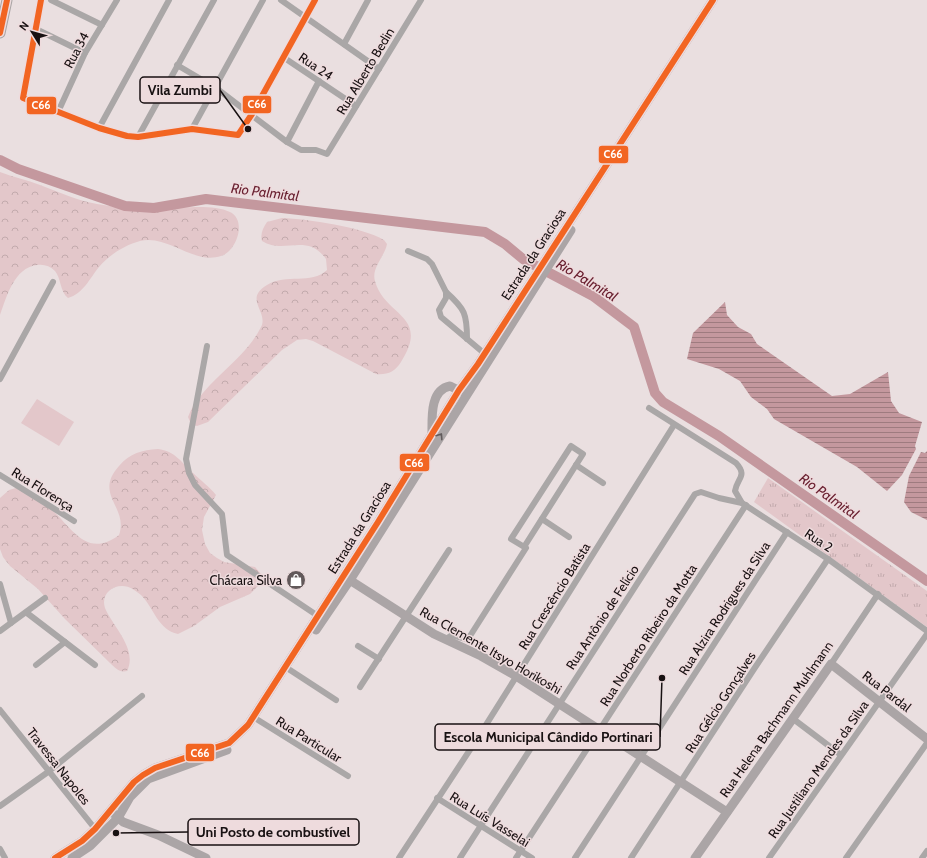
<svg xmlns="http://www.w3.org/2000/svg" width="927" height="858" font-family="Cabin,sans-serif">
<style>
.forest{fill:url(#forest-crowns)}
.park{fill:url(#park-tufts)}
.pitch{fill:#e3c7ca}
.water{fill:url(#water-rules)}
.lines{fill:none;stroke-linecap:round;stroke-linejoin:round}
.river{stroke:#c4989e;stroke-width:10}
.street{stroke:#aaa7a7;stroke-width:6}
.secondary{stroke:#aba5a6;stroke-width:9}
.highway{stroke:#a9a4a4;stroke-width:11}
.bus-1-casing{stroke:#eedbdd;stroke-width:9}
.bus-1{stroke:#f26522;stroke-width:6}
.oneway{stroke:#625b5c}
.labels{text-anchor:middle;dominant-baseline:central;stroke-width:3;stroke-linejoin:round;paint-order:stroke}
.street-label{font-size:13px;fill:#181112;stroke:#eedbdd}
.poi-label{font-size:13px;fill:#181112;stroke:#eedbdd;text-anchor:end}
.water-label{font-size:14px;font-style:italic;fill:#6a2131;stroke:#eedbdd}
.leader{fill:none;stroke:#181112;stroke-width:1.5}
.callout-dot{fill:#181112;stroke:#eedbdd;stroke-width:1.5}
.callout{fill:#eedbdd;stroke:#181112;stroke-width:1.5}
.callout-label{font-size:14px;text-anchor:middle;font-weight:bold;fill:#181112}
.line-badge{stroke:#eedbdd;stroke-width:1.5}
.badge-label{font-size:11px;text-anchor:middle;font-weight:bold;fill:#fff}
</style>
<defs>
<pattern id="forest-crowns" width="20" height="18" patternUnits="userSpaceOnUse"><rect width="20" height="18" fill="#e3c7ca"/><path d="M2 6a3 3 0 1 1 6 0M12 15a3 3 0 1 1 6 0" fill="none" stroke="#c2aaac"/></pattern>
<pattern id="park-tufts" width="24" height="20" patternUnits="userSpaceOnUse"><rect width="24" height="20" fill="#e3c7ca"/><path d="M3 7l-1-3M5 7V3M7 7l1-3M15 17l-1-3M17 17v-4M19 17l1-3" fill="none" stroke="#c2aaac"/></pattern>
<pattern id="water-rules" width="6" height="5" patternUnits="userSpaceOnUse"><rect width="6" height="5" fill="#c4989e"/><path d="M0 2.5h6" fill="none" stroke="#9e7b7f"/></pattern>
</defs>
<rect width="100%" height="100%" fill="#eadfe0"/>
<g class="forest">
<path d="M0 172C13 177 27 180 40 185 59 192 78 201 97 204 119 208 144 209 167 208 184 208 214 204 230 212 247 220 237 251 221 256 193 265 168 234 140 241 125 245 109 255 99 267 90 278 83 294 68 298 60 292 61 278 55 271 50 266 44 264 37 265 14 268 7 296 0 315Z"/>
<path d="M282 218C308 219 362 227 384 240L387 244C385 256 371 268 375 281 384 316 431 315 401 362 395 372 387 375 376 374L313 341 306 339 297 340 282 350 208 422 197 426 191 424 188 417C202 382 244 362 261 327 269 312 243 299 267 285 286 273 311 285 327 270L326 259C307 232 284 255 262 241 260 234 263 228 267 222Z"/>
<path d="M158 449C175 451 181 462 193 473 201 481 209 486 216 495L204 517 202 530 205 544 210 553 217 558 224 562 255 567 262 575 261 583 250 594 220 607 194 626 178 634C158 630 154 608 141 595 136 591 130 586 122 586 110 586 101 596 105 608 113 627 138 649 127 671 120 673 115 668 110 663L65 619 38 589 10 566 3 557 0 549V498L9 490 16 488C27 494 40 499 49 507 71 526 86 560 119 535 129 507 93 495 119 466 130 453 142 450 158 449Z"/>
</g>
<path class="park" d="M768 478 927 591V627L754 502Z"/>
<path class="pitch" d="M37 399 74 422 59 446 21 423Z"/>
<g class="water">
<path d="M725 302 727 315 738 327 751 334 757 344 832 396 850 394 888 372 891 401 899 413 922 422 915 446 916 449 902 475 887 491 857 467 774 419 767 409 751 397 740 381 719 369 687 359 693 333Z"/>
<path d="M927 451V520L911 512 904 502 909 476 921 452 925 453Z"/>
</g>
<g class="lines">
<path class="river" d="M0 160 18 169 125 206 154 208 206 199 485 232 505 244 523 259 593 296 634 327 655 393 663 402 719 436 927 581"/>
<g class="street">
<path d="M41 0 23 98 99 128 127 136 138 137 192 129 238 135 252 114 315 0"/>
<path d="M51 0 102 25"/>
<path d="M281 0 379 69"/>
<path d="M36 29 85 53"/>
<path d="M344 44 368 0"/>
<path d="M283 57 356 106"/>
<path d="M177 65 216 88 287 142 301 150H316L327 154 421 0"/>
<path d="M58 112 85 53 117 0"/>
<path d="M99 128 169 0"/>
<path d="M192 129 263 0"/>
<path d="M138 137 214 0"/>
<path d="M287 142 319 81"/>
<path d="M408 251 427 259 432 264 446 292V298L439 310 441 317 485 354"/>
<path d="M446 292C465 309 467 314 467 339"/>
<path d="M207 346 186 459 189 473 195 485 222 514 227 555 318 616"/>
<path d="M0 379 53 282"/>
<path d="M649 408 736 463C748 476 737 478 735 491L742 503"/>
<path d="M576 465 603 483"/>
<path d="M0 475 74 521"/>
<path d="M542 519 569 537"/>
<path d="M0 584 11 623"/>
<path d="M27 613 95 665"/>
<path d="M0 631 45 598"/>
<path d="M446 639 452 635 466 639 470 636 526 548 511 539 571 446 583 454 524 547"/>
<path d="M358 646 379 659"/>
<path d="M831 664 878 594"/>
<path d="M36 665 65 642"/>
<path d="M290 670 336 700"/>
<path d="M360 687 449 550"/>
<path d="M0 710 96 830"/>
<path d="M792 718 841 755"/>
<path d="M258 720 348 776"/>
<path d="M437 798 532 858"/>
<path d="M0 806 48 772 142 696"/>
<path d="M0 849 5 858"/>
<path d="M399 858 479 736 674 425"/>
<path d="M460 858 695 494 701 492 719 498 742 503 828 559 927 631"/>
<path d="M516 858 746 505"/>
<path d="M575 858 787 532"/>
<path d="M631 858 754 669 828 559"/>
<path d="M769 858 927 634"/>
<path d="M846 858 927 743"/>
<path d="M922 858 927 851"/>
</g>
<g class="secondary">
<path d="M432 433C432 417 430 390 450 386L464 393"/>
<path d="M345 577 434 634 481 656 516 676 727 812"/>
<path d="M316 630 350 580 571 230"/>
<path d="M114 814 123 822 158 835 206 858"/>
<path d="M55 858 82 841 95 829 134 782 143 775 155 768 229 743 248 725 378 522 459 390 478 364 713 0"/>
<path d="M72 858 90 846 118 818 130 797 148 779 227 750"/>
<path d="M695 858 831 664 927 739"/>
</g>
<path class="highway" d="M0 33 7 0"/>
<defs>
<g id="bus-1">
<path d="M41 0 23 98 99 128 127 136 138 137 192 129 238 135 252 114 315 0"/>
<path d="M0 33 7 0"/>
<path d="M55 858 82 841 95 829 134 782 143 775 155 768 229 743 248 725 378 522 459 390 478 364 713 0"/>
</g>
</defs>
<use href="#bus-1" class="bus-1-casing"/>
<use href="#bus-1" class="bus-1"/>
</g>
<defs><path id="oneway-chevron" d="M-2-3.5L2.5 0L-2 3.5" fill="none" stroke-width="1.6" stroke-linecap="round" stroke-linejoin="round"/></defs>
<use class="oneway" href="#oneway-chevron" transform="translate(440 436) rotate(-57)"/>
<defs>
<symbol id="shop-disc" viewBox="-11 -11 22 22"><circle r="9.5" fill="#62595a" stroke="#eedbdd"/><path d="M-5-2.5h2.3a2.7 3.5 0 0 1 5.4 0H5L5.5 6h-11ZM-1.5-2.5h3a1.5 2.3 0 0 0-3 0Z" fill="#fff"/></symbol>
</defs>
<g fill-rule="evenodd">
<use href="#shop-disc" x="285" y="569" width="22" height="22"/>
</g>
<g class="labels">
<g class="street-label">
<text transform="translate(76 50) rotate(-62)">Rua 34</text>
<text transform="translate(316 66) rotate(34)">Rua 24</text>
<text transform="translate(365 71) rotate(-59)">Rua Alberto Bedin</text>
<text transform="translate(533 254) rotate(-57)">Estrada da Graciosa</text>
<text transform="translate(43 489) rotate(32)">Rua Florença</text>
<text transform="translate(359 527) rotate(-58)">Estrada da Graciosa</text>
<text transform="translate(819 540) rotate(34)">Rua 2</text>
<text transform="translate(554 596) rotate(-58)">Rua Crescêncio Batista</text>
<text transform="translate(724 608) rotate(-57)">Rua Alzira Rodrigues da Silva</text>
<text transform="translate(602 617) rotate(-57)">Rua Antônio de Felício</text>
<text transform="translate(648 635) rotate(-57)">Rua Norberto Ribeiro da Motta</text>
<text transform="translate(491 650) rotate(30)">Rua Clemente Itsyo Horikoshi</text>
<text transform="translate(887 691) rotate(38)">Rua Pardal</text>
<text transform="translate(720 702) rotate(-57)">Rua Gélcio Gonçalves</text>
<text transform="translate(776 719) rotate(-55)">Rua Helena Bachmann Muhlmann</text>
<text transform="translate(309 739) rotate(32)">Rua Particular</text>
<text transform="translate(59 766) rotate(52)">Travessa Napoles</text>
<text transform="translate(818 769) rotate(-55)">Rua Justiliano Mendes da Silva</text>
<text transform="translate(490 819) rotate(32)">Rua Luís Vasselai</text>
</g>
<g class="poi-label">
<text x="282" y="580">Chácara Silva</text>
</g>
<g class="water-label">
<text transform="translate(265 192) rotate(7)">Rio Palmital</text>
<text transform="translate(587 280) rotate(31)">Rio Palmital</text>
<text transform="translate(829 496) rotate(35)">Rio Palmital</text>
</g>
</g>
<path class="leader" d="M248 129L220 90M662 678L660 737M116 833L188 832"/>
<g class="callout-dot">
<circle cx="248" cy="129" r="4"/>
<circle cx="662" cy="678" r="4"/>
<circle cx="116" cy="833" r="4"/>
</g>
<g class="callout">
<rect x="140" y="77" width="80" height="26" rx="4"/>
<rect x="435" y="724" width="225" height="26" rx="4"/>
<rect x="188" y="819" width="171" height="26" rx="4"/>
</g>
<g class="callout-label">
<text x="180" y="95">Vila Zumbi</text>
<text x="548" y="742">Escola Municipal Cândido Portinari</text>
<text x="273" y="837">Uni Posto de combustível</text>
</g>
<g class="line-badge">
<rect x="242" y="95" width="30" height="19" rx="4" fill="#f26522"/>
<rect x="26" y="96" width="31" height="19" rx="4" fill="#f26522"/>
<rect x="598" y="145" width="31" height="19" rx="4" fill="#f26522"/>
<rect x="399" y="453" width="31" height="19" rx="4" fill="#f26522"/>
<rect x="185" y="743" width="30" height="19" rx="4" fill="#f26522"/>
</g>
<g class="badge-label">
<text x="257" y="108">C66</text>
<text x="41" y="109">C66</text>
<text x="613" y="158">C66</text>
<text x="414" y="467">C66</text>
<text x="200" y="757">C66</text>
</g>
<g transform="translate(32 32) rotate(307)" stroke="#eedbdd" stroke-width="3" paint-order="stroke">
<path d="M0-3L7 15L0 10L-7 15Z" fill="#181112"/>
<text y="-6" font-size="11" font-weight="bold" text-anchor="middle" fill="#181112">N</text>
</g>
</svg>
